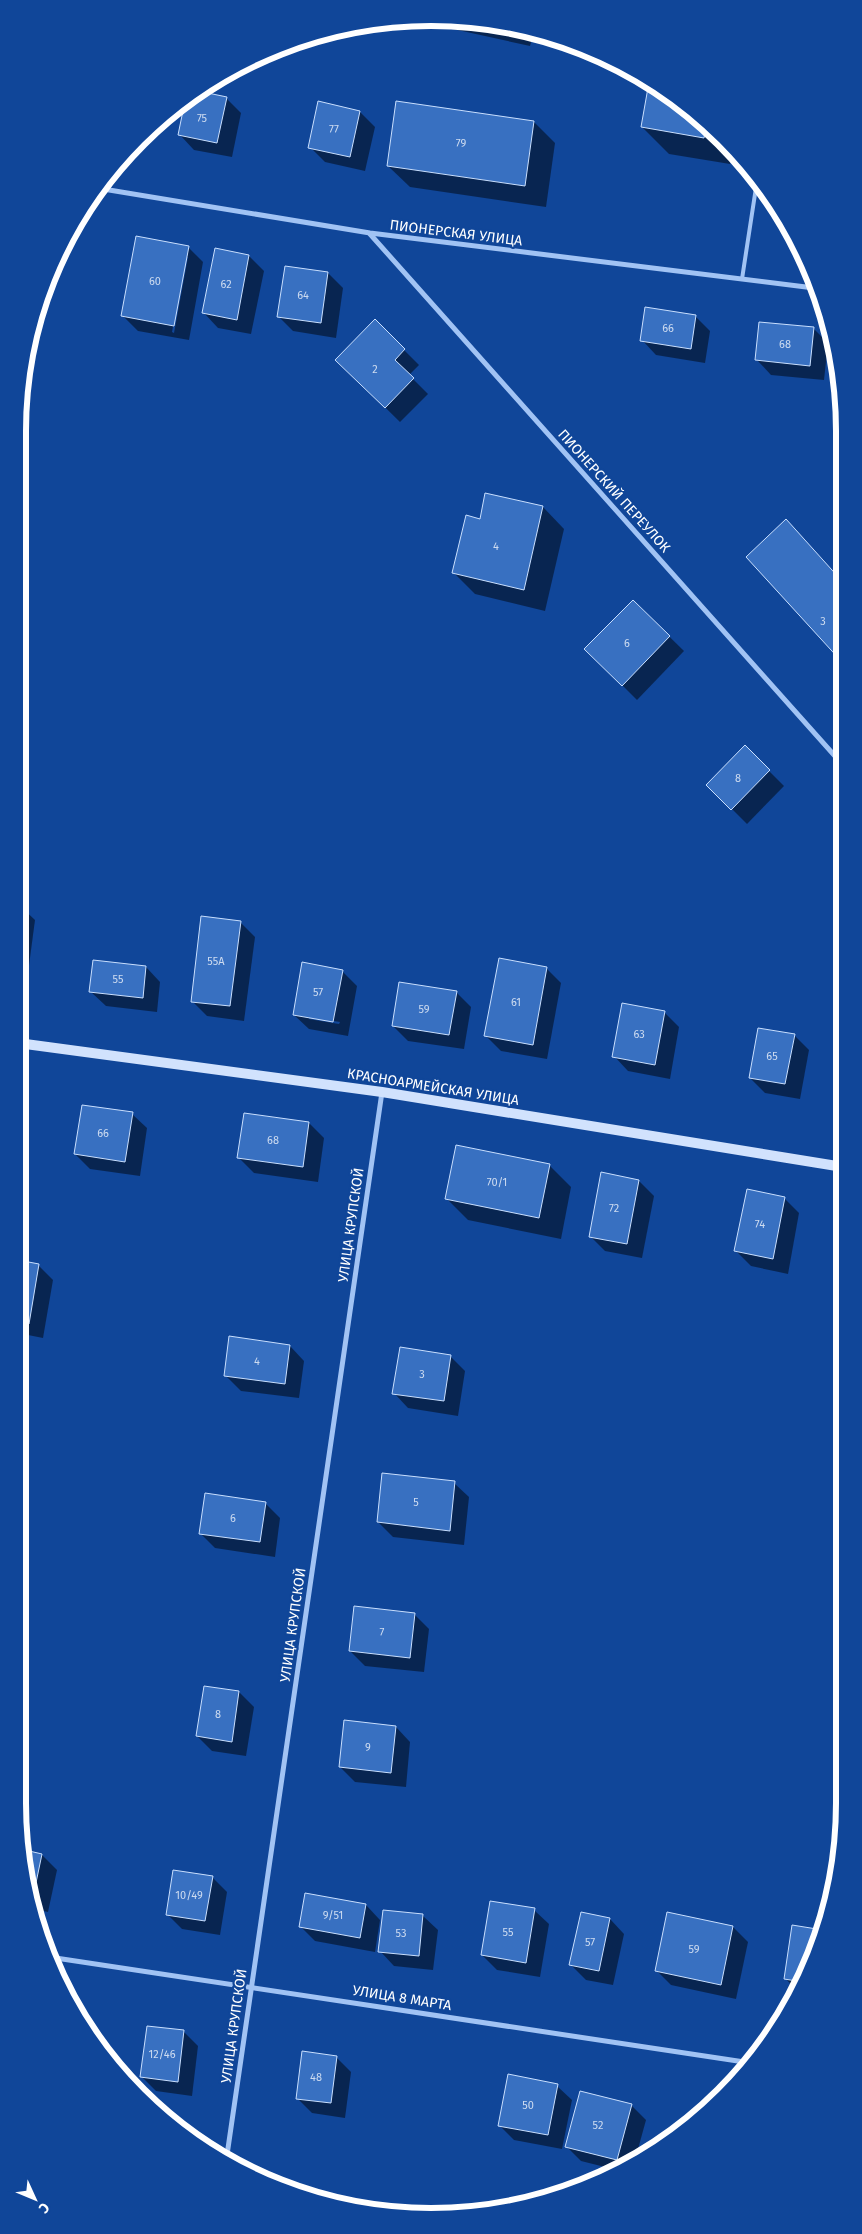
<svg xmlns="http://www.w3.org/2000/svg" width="862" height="2234" font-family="'Fira Sans',sans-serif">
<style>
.shadow{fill:#0007;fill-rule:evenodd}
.building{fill:#3870c1;stroke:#c9dffe}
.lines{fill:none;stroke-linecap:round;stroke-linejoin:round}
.lane{stroke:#a1c3f4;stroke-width:4}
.street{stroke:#a1c3f4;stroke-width:5}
.secondary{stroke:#d1e2fd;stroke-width:10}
.labels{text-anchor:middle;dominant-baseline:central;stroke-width:4.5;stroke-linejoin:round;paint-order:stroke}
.number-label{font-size:11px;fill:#cddbf0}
.street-label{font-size:14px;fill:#fff;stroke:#104699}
.rim{fill:none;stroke:#fff;stroke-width:6}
</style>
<rect width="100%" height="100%" fill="#104699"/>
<g class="shadow">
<path d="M458 18 534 31 530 46 453 29 443 19Z"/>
<path d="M650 82 660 87 733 151 730 164 669 154 642 127Z"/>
<path d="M226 98 241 113 232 157 194 150 180 135Z"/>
<path d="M360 112 375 127 365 171 325 162 310 147Z"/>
<path d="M534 122 555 143 546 207 410 187 388 166Z"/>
<path d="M188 247 203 262 189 340 138 331 123 316ZM186 257H188L174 333 172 332Z"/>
<path d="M216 250 249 256 264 271 251 334 218 328 204 313Z"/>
<path d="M328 273 343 288 336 338 293 331 278 316Z"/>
<path d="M695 316 710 331 705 363 656 355 642 340Z"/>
<path d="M375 321 419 365 409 375 428 394 400 422 337 360Z"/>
<path d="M813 328 828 343 824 380 771 375 757 360Z"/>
<path d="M543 507 564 529 545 611 475 594 454 573Z"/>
<path d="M786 521 841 580 842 661Z"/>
<path d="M633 601 684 651 637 700 586 649Z"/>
<path d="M745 747 784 786 747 824 708 785Z"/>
<path d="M18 904 35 920 26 988 18 986Z"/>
<path d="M240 922 255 937 244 1021 207 1016 192 1001Z"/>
<path d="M146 967 160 982 157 1012 106 1006 91 992Z"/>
<path d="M546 968 561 983 547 1059 501 1051 486 1036Z"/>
<path d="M342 971 357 986 348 1036 309 1029 294 1015ZM309 1017 340 1022 339 1024 309 1019Z"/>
<path d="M456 992 471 1007 464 1049 408 1041 393 1026Z"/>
<path d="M664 1012 679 1027 670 1079 628 1071 614 1056Z"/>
<path d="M794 1035 809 1050 800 1099 765 1093 750 1078Z"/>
<path d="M132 1114 147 1128 140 1176 90 1169 75 1154Z"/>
<path d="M309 1123 324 1138 318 1182 254 1173 239 1158Z"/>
<path d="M549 1165 571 1187 561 1239 468 1220 447 1199Z"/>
<path d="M602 1174 639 1181 654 1196 642 1258 605 1251 590 1236Z"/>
<path d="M784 1198 799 1213 788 1274 751 1266 736 1251Z"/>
<path d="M18 1262 38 1265 53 1280 43 1338 18 1333Z"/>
<path d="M290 1346 304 1361 299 1398 241 1391 226 1376Z"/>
<path d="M450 1356 465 1371 458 1416 408 1408 394 1393Z"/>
<path d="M454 1483 469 1497 464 1545 393 1537 378 1522Z"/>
<path d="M265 1503 280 1518 275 1557 215 1548 200 1533Z"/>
<path d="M414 1614 429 1629 424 1672 365 1666 350 1651Z"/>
<path d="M205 1687 239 1692 254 1707 246 1756 212 1751 197 1736Z"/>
<path d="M396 1727 410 1742 406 1787 355 1782 340 1767Z"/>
<path d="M26 1852 42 1855 57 1870 48 1912 35 1909Z"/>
<path d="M212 1877 227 1892 220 1935 182 1929 167 1914Z"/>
<path d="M366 1905 380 1920 375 1952 315 1941 301 1927Z"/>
<path d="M534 1910 549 1924 540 1977 497 1970 482 1955Z"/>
<path d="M423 1916 438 1930 433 1970 394 1966 380 1951Z"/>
<path d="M610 1919 624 1934 613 1985 586 1980 571 1965Z"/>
<path d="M733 1927 748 1942 736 1999 671 1985 656 1970Z"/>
<path d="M823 1931 802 1986 798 1992 786 1979Z"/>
<path d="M184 2032 198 2046 192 2096 156 2091 141 2076Z"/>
<path d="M336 2057 351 2072 345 2118 312 2113 297 2098Z"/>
<path d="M557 2086 572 2100 562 2149 514 2140 499 2125Z"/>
<path d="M631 2105 646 2120 635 2160 617 2170 581 2161 566 2146Z"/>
</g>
<g class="building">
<path d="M649 82 660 87 706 127 704 138 641 127Z"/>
<path d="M198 91 227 97 217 143 178 135 185 101Z"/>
<path d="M318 101 360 111 350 157 308 148Z"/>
<path d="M396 101 534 121 525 186 387 166Z"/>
<path d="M136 236 189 246 174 326 121 316Z"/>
<path d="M215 248 249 255 237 320 202 313Z"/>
<path d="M285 266 328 272 321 323 277 317Z"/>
<path d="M645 307 696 315 691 349 640 341Z"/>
<path d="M375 319 405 349 395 360 414 378 385 408 335 360Z"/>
<path d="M759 322 814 327 810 366 755 360Z"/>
<path d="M485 493 543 506 524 590 452 573 466 515 480 519Z"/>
<path d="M786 519 841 580 842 662 746 557Z"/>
<path d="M633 600 670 636 622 686 584 649Z"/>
<path d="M745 745 770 770 731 810 706 785Z"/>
<path d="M18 903 21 904 18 929Z"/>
<path d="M201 916 241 921 230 1006 191 1002Z"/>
<path d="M499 958 547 967 533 1045 484 1036Z"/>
<path d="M93 960 146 966 143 998 89 992Z"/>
<path d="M302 962 343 970 333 1022 293 1015Z"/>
<path d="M399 982 457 991 449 1035 392 1026Z"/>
<path d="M622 1003 665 1011 655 1065 612 1057Z"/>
<path d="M758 1028 795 1034 785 1084 749 1078Z"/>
<path d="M82 1105 133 1112 125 1162 74 1154Z"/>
<path d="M244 1113 309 1122 303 1167 237 1158Z"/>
<path d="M456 1145 550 1164 539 1218 445 1199Z"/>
<path d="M601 1172 639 1180 627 1244 589 1237Z"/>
<path d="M747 1189 785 1197 773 1259 734 1251Z"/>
<path d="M18 1260 39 1264 29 1324 18 1322Z"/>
<path d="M229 1336 290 1345 285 1384 224 1376Z"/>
<path d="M400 1347 451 1355 444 1401 392 1394Z"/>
<path d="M382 1473 455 1481 450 1531 377 1522Z"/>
<path d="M205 1493 266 1502 260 1542 199 1534Z"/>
<path d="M354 1606 415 1613 410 1658 349 1651Z"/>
<path d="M204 1686 239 1691 232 1742 196 1736Z"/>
<path d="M344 1720 396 1726 391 1773 339 1767Z"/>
<path d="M25 1850 42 1854 33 1897Z"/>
<path d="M173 1870 213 1876 205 1921 166 1915Z"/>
<path d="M305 1893 366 1904 360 1938 299 1927Z"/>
<path d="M490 1901 535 1908 526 1963 481 1955Z"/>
<path d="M383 1910 423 1914 419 1956 378 1952Z"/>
<path d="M581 1912 610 1918 599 1971 569 1965Z"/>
<path d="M667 1912 733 1926 721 1985 655 1971Z"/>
<path d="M792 1925 823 1930 803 1982 784 1979Z"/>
<path d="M147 2026 184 2030 178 2082 140 2077Z"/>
<path d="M302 2051 337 2056 331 2103 296 2099Z"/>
<path d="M508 2074 558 2084 548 2135 498 2126Z"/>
<path d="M580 2091 632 2104 617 2160 565 2147Z"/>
</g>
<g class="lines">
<path class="lane" d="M742 279 757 181"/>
<g class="street">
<path d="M97 188 370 233 814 288"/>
<path d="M370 234 842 764"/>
<path d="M49 1957 751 2063"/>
<path d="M226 2162 382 1092"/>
</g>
<path class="secondary" d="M18 1043 382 1092 843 1167"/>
</g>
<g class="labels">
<g class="number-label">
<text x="202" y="118">75</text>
<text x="334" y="129">77</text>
<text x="461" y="143">79</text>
<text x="155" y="281">60</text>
<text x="226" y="284">62</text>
<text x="303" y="295">64</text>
<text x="668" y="328">66</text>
<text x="785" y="344">68</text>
<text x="375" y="369">2</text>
<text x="496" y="546">4</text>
<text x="823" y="621">3</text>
<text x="627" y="643">6</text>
<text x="738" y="778">8</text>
<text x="216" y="961">55А</text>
<text x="118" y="979">55</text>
<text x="318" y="992">57</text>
<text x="516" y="1002">61</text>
<text x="424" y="1009">59</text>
<text x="639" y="1034">63</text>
<text x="772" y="1056">65</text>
<text x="103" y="1133">66</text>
<text x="273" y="1140">68</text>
<text x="497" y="1182">70/1</text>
<text x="614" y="1208">72</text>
<text x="760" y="1224">74</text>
<text x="257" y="1361">4</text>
<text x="422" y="1374">3</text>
<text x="416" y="1502">5</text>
<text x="233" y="1518">6</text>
<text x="382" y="1632">7</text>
<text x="218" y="1714">8</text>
<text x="368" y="1747">9</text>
<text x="189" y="1895">10/49</text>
<text x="333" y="1915">9/51</text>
<text x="508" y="1932">55</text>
<text x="401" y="1933">53</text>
<text x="590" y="1942">57</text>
<text x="694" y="1949">59</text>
<text x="162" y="2054">12/46</text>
<text x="316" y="2077">48</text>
<text x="528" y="2105">50</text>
<text x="598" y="2125">52</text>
</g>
<g class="street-label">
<text transform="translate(456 233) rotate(7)">ПИОНЕРСКАЯ УЛИЦА</text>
<text transform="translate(614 491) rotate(48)">ПИОНЕРСКИЙ ПЕРЕУЛОК</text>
<text transform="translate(433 1087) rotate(9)">КРАСНОАРМЕЙСКАЯ УЛИЦА</text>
<text transform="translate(351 1225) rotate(-82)">УЛИЦА КРУПСКОЙ</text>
<text transform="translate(293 1625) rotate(-82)">УЛИЦА КРУПСКОЙ</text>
<text transform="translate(402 1998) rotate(9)">УЛИЦА 8 МАРТА</text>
<text transform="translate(234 2026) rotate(-82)">УЛИЦА КРУПСКОЙ</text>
</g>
</g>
<path d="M0 0H862V2234H0ZM431 26H431A405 405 0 0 1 836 431V1803A405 405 0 0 1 431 2208H431A405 405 0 0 1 26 1803V431A405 405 0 0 1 431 26Z" fill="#104699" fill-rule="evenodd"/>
<path class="rim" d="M431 26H431A405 405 0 0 1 836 431V1803A405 405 0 0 1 431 2208H431A405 405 0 0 1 26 1803V431A405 405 0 0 1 431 26Z"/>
<g transform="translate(35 2199) rotate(134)" stroke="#104699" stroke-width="4" paint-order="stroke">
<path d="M0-4L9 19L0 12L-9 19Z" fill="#ffffff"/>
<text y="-8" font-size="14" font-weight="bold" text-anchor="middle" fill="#ffffff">С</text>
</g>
</svg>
